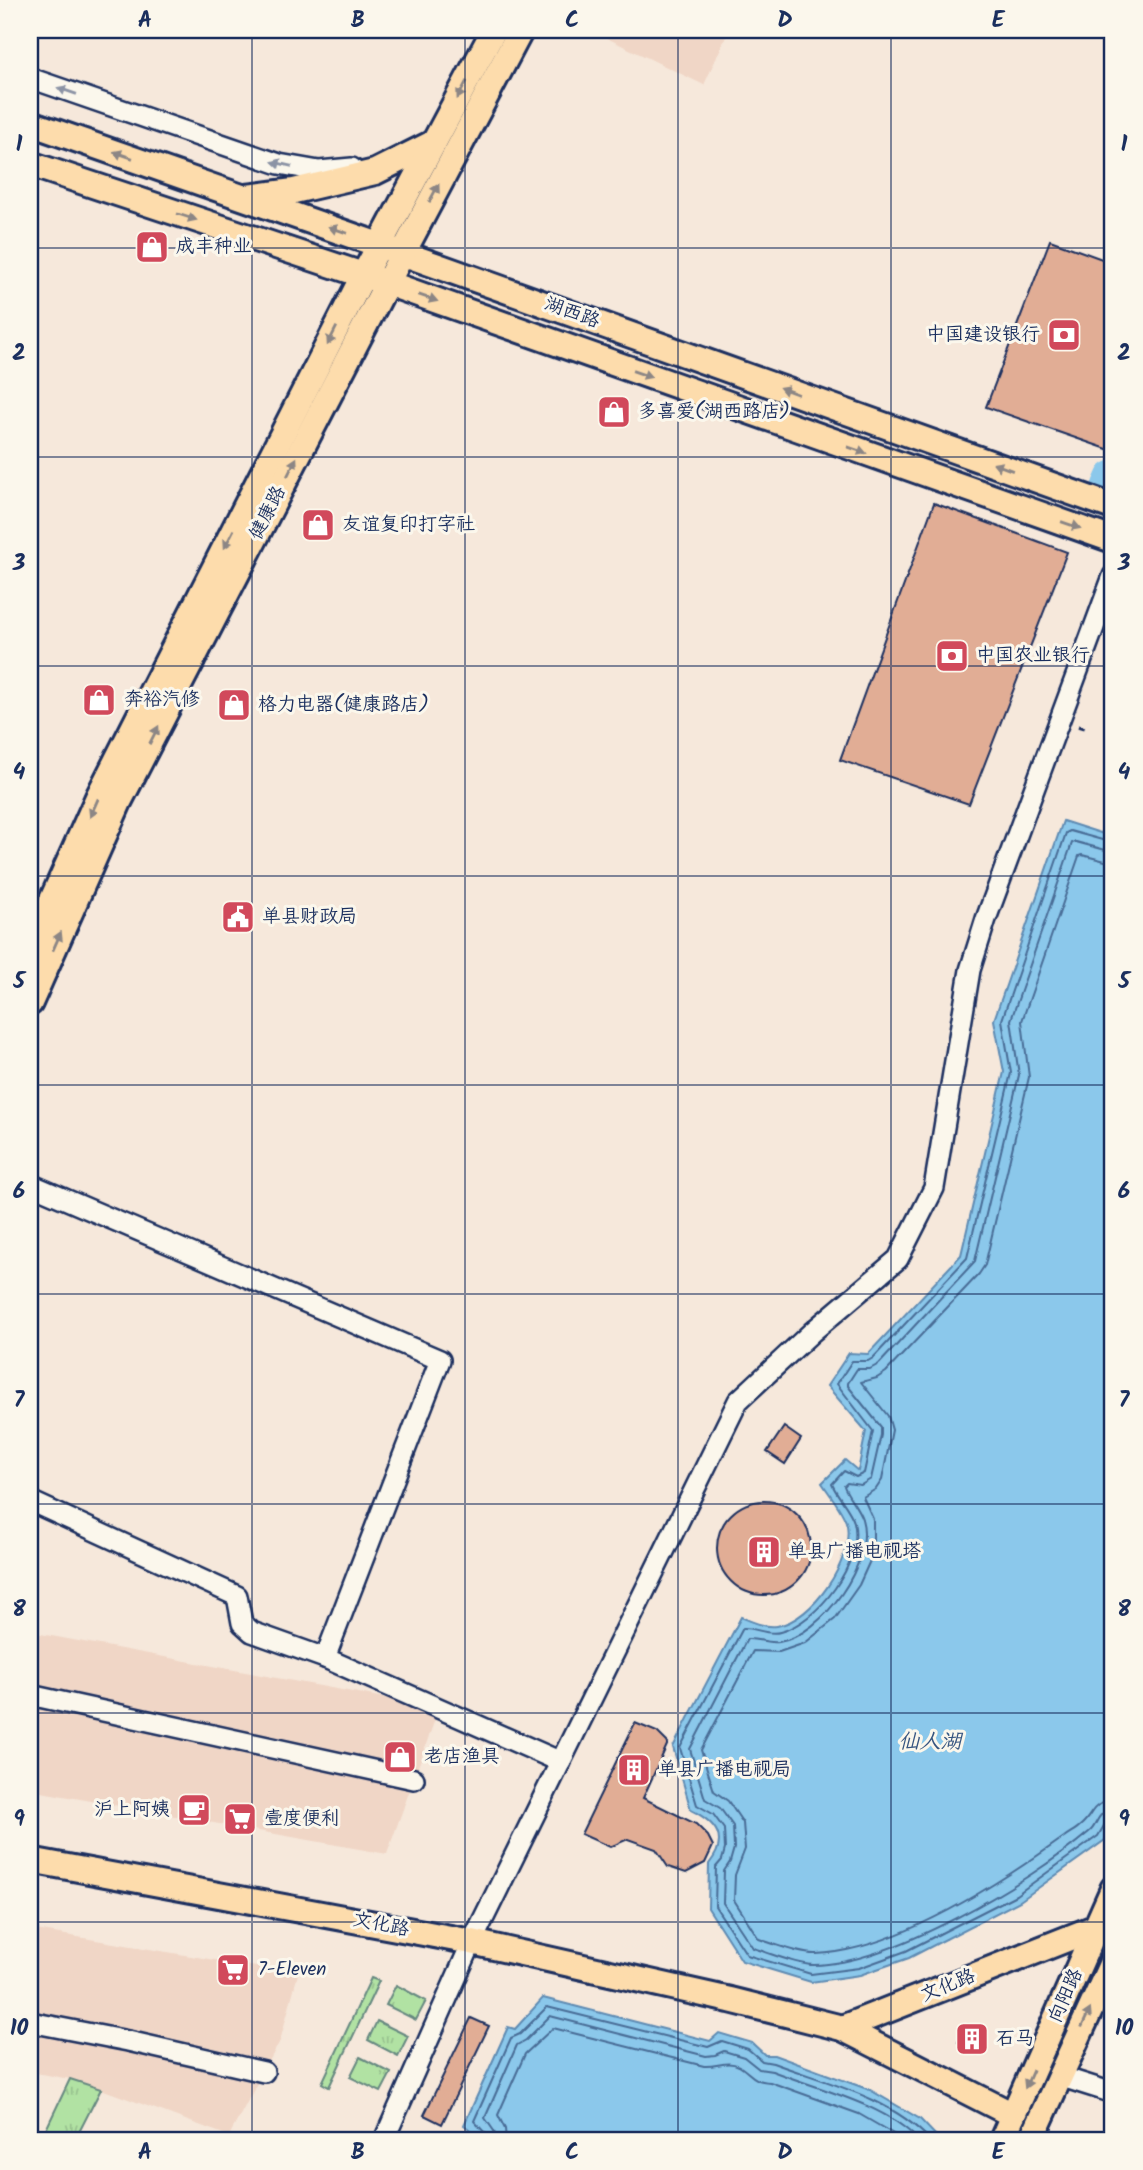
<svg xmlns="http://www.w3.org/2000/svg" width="1143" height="2170" font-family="Kalam,'LXGW WenKai TC',sans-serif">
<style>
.built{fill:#f0d6c6}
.grass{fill:url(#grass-tufts);stroke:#668880;stroke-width:2}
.water{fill:#8bc8eb;stroke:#5e8bb3;stroke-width:2}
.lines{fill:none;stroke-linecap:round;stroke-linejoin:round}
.shore{stroke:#486c96;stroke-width:2}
.river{stroke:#8bc8eb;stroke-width:35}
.building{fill:#e1ad95;stroke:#1b2f5e;stroke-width:2}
.minor-casing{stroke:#1b2f5e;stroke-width:24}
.major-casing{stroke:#1b2f5e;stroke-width:30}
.path{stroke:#1b2f5e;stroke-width:3.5;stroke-dasharray:7 5;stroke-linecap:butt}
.minor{stroke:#fbf7ec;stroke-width:19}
.major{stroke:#fddcac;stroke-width:24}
.oneway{fill:#8c8685}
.oneway2{fill:#8b93a5}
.grid{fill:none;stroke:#1b2f5e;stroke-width:2;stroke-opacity:0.55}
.labels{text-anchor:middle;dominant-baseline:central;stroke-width:6;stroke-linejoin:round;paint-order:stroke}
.poi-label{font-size:19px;fill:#1b2f5e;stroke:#fbf7ec;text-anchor:start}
.street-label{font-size:19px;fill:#1b2f5e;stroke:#fbf7ec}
.water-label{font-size:21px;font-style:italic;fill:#375581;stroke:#fbf7ec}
.neatline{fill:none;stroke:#1b2f5e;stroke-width:2.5}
.grid-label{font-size:23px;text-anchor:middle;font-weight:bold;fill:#1b2f5e}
</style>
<defs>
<pattern id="grass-tufts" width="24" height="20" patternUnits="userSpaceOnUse" patternTransform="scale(1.75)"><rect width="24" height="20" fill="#b1e2a3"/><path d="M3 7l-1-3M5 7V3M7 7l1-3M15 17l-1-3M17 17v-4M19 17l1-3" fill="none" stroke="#98c28f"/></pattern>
</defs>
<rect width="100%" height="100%" fill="#f6e8db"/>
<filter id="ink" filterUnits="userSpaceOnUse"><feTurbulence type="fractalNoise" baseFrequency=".0143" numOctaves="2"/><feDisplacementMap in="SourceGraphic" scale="14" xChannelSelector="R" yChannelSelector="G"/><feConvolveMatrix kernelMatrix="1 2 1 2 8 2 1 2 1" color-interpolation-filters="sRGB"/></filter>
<g filter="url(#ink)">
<g class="built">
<path d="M590 30H729L704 85Z"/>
<path d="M30 1632 439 1708 387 1854 30 1790Z"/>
<path d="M30 1929 298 1974 280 2041 229 2136 101 2089 70 2079 30 2072Z"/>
</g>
<g class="grass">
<path d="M371 1978 379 1981 329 2087 322 2083Z"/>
<path d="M396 1985 426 2001 416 2020 386 2005Z"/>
<path d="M377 2021 408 2036 398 2056 368 2040Z"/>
<path d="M360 2057 391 2073 381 2092 350 2077Z"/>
<path d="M70 2079 101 2089 75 2140H41Z"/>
</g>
<g class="water">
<path d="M1063 821 1113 837V1821L1105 1840 1020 1901 909 1958 860 1975 811 1982 742 1961 708 1908 709 1864C729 1839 717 1823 691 1810L673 1747 741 1617C751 1621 765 1628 777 1626 813 1620 853 1560 847 1525 844 1512 830 1495 822 1483L845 1460 858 1471 866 1431 827 1386 849 1353 868 1354 961 1255 1004 1072 994 1020Z"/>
<path d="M543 1998 710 2041 719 2033 752 2043 765 2055H774L870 2090 920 2119 940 2140H483L464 2125 508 2027 515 2029Z"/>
</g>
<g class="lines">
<g class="shore">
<path d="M1113 843 1070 831 1066 833 1002 1020 1011 1073 967 1258 873 1358 868 1361H852L837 1384 873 1431 864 1473 856 1477 844 1471 832 1484C837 1496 850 1509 854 1522 864 1562 818 1622 780 1632 768 1636 754 1627 743 1628L680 1748 697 1805 713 1814 724 1829 725 1849 722 1860 716 1867 715 1906 747 1955 811 1974 859 1968 906 1951 1016 1895 1098 1836 1105 1824 1113 1821"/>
<path d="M1113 852 1076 842 1072 843 1011 1020 1019 1075 975 1261 879 1364 870 1369H857L848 1383V1386L881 1427V1435L871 1479 861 1485 847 1483 844 1486C848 1497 858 1507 862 1519 875 1562 822 1635 779 1642 768 1644 757 1638 747 1639L690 1749 705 1799 720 1808 733 1826 734 1848 730 1862 724 1871 723 1903 753 1948C769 1953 798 1965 814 1965 891 1964 1030 1882 1089 1832 1095 1828 1096 1820 1101 1815L1113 1812"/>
<path d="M1113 863 1082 855 1079 856 1022 1021 1029 1077 985 1265 979 1274 886 1372 877 1378 861 1382 888 1416 892 1430 882 1480 876 1489 863 1497 873 1519V1554L859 1585 835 1619 805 1643 779 1652 753 1651 701 1750 714 1791 728 1801 743 1823 745 1849 735 1875 734 1900 759 1939C774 1944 801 1955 816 1954 895 1951 1000 1883 1064 1837 1069 1833 1076 1830 1081 1825 1094 1814 1091 1802 1113 1802"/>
<path d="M487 2140 486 2134 474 2121 511 2038 520 2034 547 2007 708 2047 722 2041 748 2049 762 2061 773 2063C827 2083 890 2097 930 2140"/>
<path d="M496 2140 494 2131 485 2118 517 2045 526 2040 550 2016 706 2056 715 2055 724 2051 744 2057 759 2069 772 2071C816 2088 887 2105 918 2140"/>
<path d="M506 2140 505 2129 498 2115 525 2054 553 2028 704 2066C717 2067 727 2060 739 2066 752 2074 752 2081 770 2082L859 2114 904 2140"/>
</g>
<path class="river" d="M1109 487 1113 478"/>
</g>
<g class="building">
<path d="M1050 240 1113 263V451L986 407Z"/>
<path d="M934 503 1067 552 969 804 840 760Z"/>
<path d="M784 1427 801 1439 785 1464 767 1452Z"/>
<circle cx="764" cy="1548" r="47"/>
<path d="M635 1723 657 1732 668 1743 643 1798 696 1824 708 1836 713 1846 705 1863 686 1873 668 1867 656 1849 628 1839 610 1847 581 1834Z"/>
<path d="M471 2018 489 2026 442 2124 424 2115Z"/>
<path d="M968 2025 986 2037 977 2054 958 2042Z"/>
</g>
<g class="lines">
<defs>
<g id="minor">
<path d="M30 78 279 164 319 171 352 168"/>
<path d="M30 1184 440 1360 325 1658"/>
<path d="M30 1501 237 1596 242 1623 252 1632 325 1658 561 1762"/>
<path d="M30 1695 414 1779"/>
<path d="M30 2022 128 2041 264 2072"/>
<path d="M1059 2076 1113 2093"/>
<path d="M384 2140 472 1942 738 1401 812 1332 898 1259 934 1188 970 970 986 919 1113 576"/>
</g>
<g id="major">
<path d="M30 123 379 245 1113 507"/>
<path d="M30 164 387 283 1113 540"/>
<path d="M247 197 294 191 375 172 433 143"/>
<path d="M30 949 99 795 363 276 494 30"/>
<path d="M30 1003 119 802 387 283 521 30"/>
<path d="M30 1860 472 1942 730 2000 842 2028 1013 2115"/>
<path d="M842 2028 1097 1927"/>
<path d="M1002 2140 1113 1889"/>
<path d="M1031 2140 1113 1960"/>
</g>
</defs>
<use href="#minor" class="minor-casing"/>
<use href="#major" class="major-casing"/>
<path class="path" d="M1078 726 1087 729"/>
<use href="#minor" class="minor"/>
<use href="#major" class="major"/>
</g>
<defs><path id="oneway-solid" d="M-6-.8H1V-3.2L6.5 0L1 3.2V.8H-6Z" transform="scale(1.75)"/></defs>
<g class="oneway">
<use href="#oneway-solid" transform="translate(462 90) rotate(118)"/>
<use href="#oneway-solid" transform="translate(123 155) rotate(-161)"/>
<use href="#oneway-solid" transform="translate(434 193) rotate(-62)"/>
<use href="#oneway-solid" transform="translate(187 217) rotate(18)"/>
<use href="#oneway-solid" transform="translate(338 230) rotate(-161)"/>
<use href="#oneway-solid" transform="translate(428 298) rotate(19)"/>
<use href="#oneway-solid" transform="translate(332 336) rotate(117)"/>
<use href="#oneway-solid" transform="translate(642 374) rotate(19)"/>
<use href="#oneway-solid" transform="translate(789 391) rotate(-160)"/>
<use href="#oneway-solid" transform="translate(857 450) rotate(19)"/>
<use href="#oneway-solid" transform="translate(292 467) rotate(-63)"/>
<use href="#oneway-solid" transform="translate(1003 467) rotate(-160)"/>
<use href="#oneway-solid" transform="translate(1071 525) rotate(19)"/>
<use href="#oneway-solid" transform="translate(229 539) rotate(117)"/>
<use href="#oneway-solid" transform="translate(154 735) rotate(-63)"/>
<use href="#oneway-solid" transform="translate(94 808) rotate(114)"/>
<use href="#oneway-solid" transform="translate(57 941) rotate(-66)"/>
<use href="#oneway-solid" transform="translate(1086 2018) rotate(-65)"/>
<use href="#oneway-solid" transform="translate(1029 2079) rotate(114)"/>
</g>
<g class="oneway2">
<use href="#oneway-solid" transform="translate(67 91) rotate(-161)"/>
<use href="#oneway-solid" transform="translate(282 164) rotate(-167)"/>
</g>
</g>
<path class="grid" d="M252 30V2140M465 30V2140M678 30V2140M891 30V2140M30 248H1113M30 457H1113M30 666H1113M30 876H1113M30 1085H1113M30 1294H1113M30 1504H1113M30 1713H1113M30 1922H1113"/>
<defs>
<symbol id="shop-square" viewBox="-11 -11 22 22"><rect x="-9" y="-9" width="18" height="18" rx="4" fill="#d1495b" stroke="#fbf7ec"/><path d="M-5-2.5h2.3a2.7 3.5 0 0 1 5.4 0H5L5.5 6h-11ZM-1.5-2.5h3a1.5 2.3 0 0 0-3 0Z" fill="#fff"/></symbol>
<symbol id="bank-square" viewBox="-11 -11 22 22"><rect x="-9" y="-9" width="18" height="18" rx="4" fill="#d1495b" stroke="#fbf7ec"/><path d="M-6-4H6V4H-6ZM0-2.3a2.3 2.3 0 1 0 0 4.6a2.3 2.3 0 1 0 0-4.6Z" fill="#fff"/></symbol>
<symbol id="civic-square" viewBox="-11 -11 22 22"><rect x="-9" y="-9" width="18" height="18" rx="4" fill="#d1495b" stroke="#fbf7ec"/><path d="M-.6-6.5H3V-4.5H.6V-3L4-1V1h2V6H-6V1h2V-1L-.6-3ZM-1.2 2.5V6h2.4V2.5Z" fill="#fff"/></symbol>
<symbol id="building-square" viewBox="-11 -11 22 22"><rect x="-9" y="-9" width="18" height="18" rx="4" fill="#d1495b" stroke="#fbf7ec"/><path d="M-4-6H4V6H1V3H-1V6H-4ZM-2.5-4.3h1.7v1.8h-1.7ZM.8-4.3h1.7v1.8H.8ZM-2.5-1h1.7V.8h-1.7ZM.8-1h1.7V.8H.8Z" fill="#fff"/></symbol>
<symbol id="cafe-square" viewBox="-11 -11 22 22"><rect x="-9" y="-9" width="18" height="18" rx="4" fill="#d1495b" stroke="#fbf7ec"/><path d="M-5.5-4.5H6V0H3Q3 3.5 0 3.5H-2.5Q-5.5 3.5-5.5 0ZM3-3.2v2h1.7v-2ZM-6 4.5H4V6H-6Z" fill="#fff"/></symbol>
<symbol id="supermarket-square" viewBox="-11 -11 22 22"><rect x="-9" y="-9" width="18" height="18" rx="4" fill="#d1495b" stroke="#fbf7ec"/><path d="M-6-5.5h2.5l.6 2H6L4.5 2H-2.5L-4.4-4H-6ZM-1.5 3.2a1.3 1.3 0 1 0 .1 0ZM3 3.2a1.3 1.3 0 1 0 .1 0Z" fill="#fff"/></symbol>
</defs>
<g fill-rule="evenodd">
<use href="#shop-square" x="133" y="228" width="38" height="38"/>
<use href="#bank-square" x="1045" y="316" width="38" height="38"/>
<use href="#shop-square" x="595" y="393" width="38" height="38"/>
<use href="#shop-square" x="299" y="506" width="38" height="38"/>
<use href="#bank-square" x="933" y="637" width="38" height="38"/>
<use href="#shop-square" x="80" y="681" width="38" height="38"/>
<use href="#shop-square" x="215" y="686" width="38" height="38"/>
<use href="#civic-square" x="219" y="898" width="38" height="38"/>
<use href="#building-square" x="745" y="1533" width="38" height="38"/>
<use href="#shop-square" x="381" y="1738" width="38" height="38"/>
<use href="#building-square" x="615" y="1751" width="38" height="38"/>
<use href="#cafe-square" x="175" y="1791" width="38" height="38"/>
<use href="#supermarket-square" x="221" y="1800" width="38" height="38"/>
<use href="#supermarket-square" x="214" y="1951" width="38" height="38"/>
<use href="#building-square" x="953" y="2020" width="38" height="38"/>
</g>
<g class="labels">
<g class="poi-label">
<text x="176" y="247">成丰种业</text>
<text x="1040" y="335" text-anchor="end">中国建设银行</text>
<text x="638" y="412">多喜爱(湖西路店)</text>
<text x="342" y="525">友谊复印打字社</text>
<text x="976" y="656">中国农业银行</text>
<text x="124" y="700">奔裕汽修</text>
<text x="258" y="705">格力电器(健康路店)</text>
<text x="262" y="917">单县财政局</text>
<text x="788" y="1552">单县广播电视塔</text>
<text x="424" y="1757">老店渔具</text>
<text x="658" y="1770">单县广播电视局</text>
<text x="170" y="1810" text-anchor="end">沪上阿姨</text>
<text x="264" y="1819">壹度便利</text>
<text x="258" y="1970">7-Eleven</text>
<text x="996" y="2039">石马</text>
</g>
<g class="street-label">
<text transform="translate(572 313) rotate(20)">湖西路</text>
<text transform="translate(268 513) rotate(-63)">健康路</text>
<text transform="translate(381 1925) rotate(11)">文化路</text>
<text transform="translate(948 1986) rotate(-22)">文化路</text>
<text transform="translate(1066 1996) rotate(-66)">向阳路</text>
</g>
<g class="water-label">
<text x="930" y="1742">仙人湖</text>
</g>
</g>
<rect width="1143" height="2170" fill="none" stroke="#fbf7ec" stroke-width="77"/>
<rect x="38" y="38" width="1066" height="2094" class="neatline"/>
<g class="grid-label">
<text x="145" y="27">A</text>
<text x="358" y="27">B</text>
<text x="572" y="27">C</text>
<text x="785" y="27">D</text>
<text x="998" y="27">E</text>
<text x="19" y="151">1</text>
<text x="1124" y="151">1</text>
<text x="19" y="360">2</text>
<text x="1124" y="360">2</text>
<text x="19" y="570">3</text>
<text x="1124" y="570">3</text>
<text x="19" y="779">4</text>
<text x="1124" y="779">4</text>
<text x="19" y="988">5</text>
<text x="1124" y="988">5</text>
<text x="19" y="1198">6</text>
<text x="1124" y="1198">6</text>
<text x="19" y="1407">7</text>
<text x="1124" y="1407">7</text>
<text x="19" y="1616">8</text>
<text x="1124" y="1616">8</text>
<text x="19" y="1826">9</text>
<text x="1124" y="1826">9</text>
<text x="19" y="2035">10</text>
<text x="1124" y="2035">10</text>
<text x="145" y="2159">A</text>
<text x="358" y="2159">B</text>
<text x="572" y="2159">C</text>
<text x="785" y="2159">D</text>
<text x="998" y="2159">E</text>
</g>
</svg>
